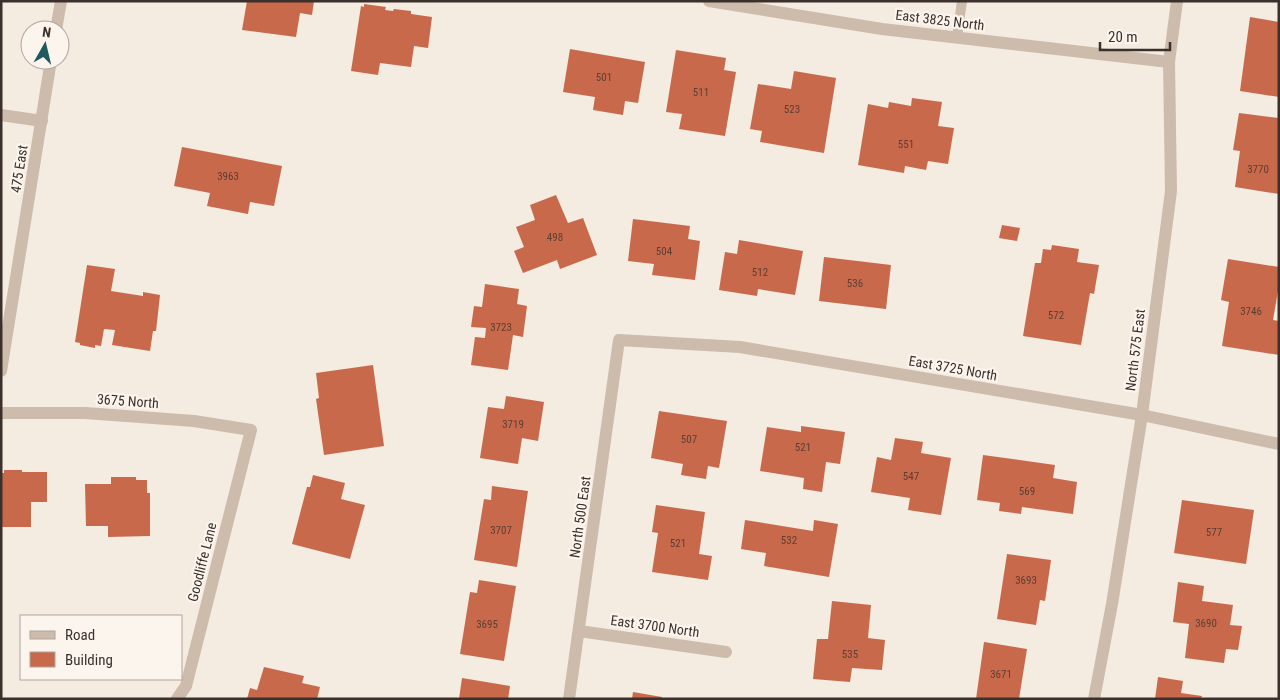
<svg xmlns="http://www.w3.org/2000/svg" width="1280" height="700" font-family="'Roboto Condensed',sans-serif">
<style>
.building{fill:#c8694b}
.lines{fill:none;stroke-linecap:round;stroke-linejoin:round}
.service{stroke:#cdbbac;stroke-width:10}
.minor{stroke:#cdbbac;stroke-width:12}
.labels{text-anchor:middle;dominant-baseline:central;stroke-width:4.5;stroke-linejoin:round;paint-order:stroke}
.number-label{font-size:11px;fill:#5e3e33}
.street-label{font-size:14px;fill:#3b302b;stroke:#fbf5ee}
</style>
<rect width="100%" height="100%" fill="#f4ebe1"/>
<g class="building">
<path d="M247 1H314L312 15 300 13 296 37 242 30Z"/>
<path d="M364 4 386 7 385 10 393 11 394 9 411 11V14L432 17 428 48 414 46 411 67 380 63 378 75 351 71 361 6 364 7Z"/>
<path d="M1250 17 1279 22V97L1240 91Z"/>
<path d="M570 49 645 62 638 103 625 101 623 115 593 110 595 97 563 92Z"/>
<path d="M676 50 726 58 724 70 736 72 725 136 679 129 682 114 666 112Z"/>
<path d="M794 71 836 78 824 153 760 142 762 131 750 129 758 84 791 89Z"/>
<path d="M912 98 942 102 938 126 954 128 948 164 928 161 926 170 905 166 904 173 858 165 868 104 888 108 889 102 911 106Z"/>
<path d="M1239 113 1279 118V194L1235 187 1240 151 1233 150Z"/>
<path d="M182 147 282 166 274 206 250 202 248 214 207 206 210 193 174 186Z"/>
<path d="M556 195 568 223 583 218 597 255 560 269 557 260 523 273 514 251 524 247 516 227 535 220 530 205Z"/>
<path d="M633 219 690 226 688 239 700 241 695 280 652 275 654 264 628 261Z"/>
<path d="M1002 225 1020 228 1017 241 999 238Z"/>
<path d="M739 240 803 251 795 295 758 289 757 296 719 290 725 252 737 254Z"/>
<path d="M1052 245 1079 249 1077 262 1099 265 1094 294 1090 293 1081 345 1023 336 1035 263H1041L1043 249 1051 250Z"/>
<path d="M824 257 891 265 886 309 819 301Z"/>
<path d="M1228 259 1279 267V285L1273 320 1279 321V355L1222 346 1229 302 1221 300Z"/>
<path d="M87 265 115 269 111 291 143 296V292L160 295 156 331H153L150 351 112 345 115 330 104 329 101 346 95 345V348L80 345V343L75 342Z"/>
<path d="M485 284 519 289 517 304 527 306 523 337 513 335 508 370 471 365 475 337 485 338 486 328 471 327 474 306 482 307Z"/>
<path d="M373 365 384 446 324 455 316 399 319 398 316 373Z"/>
<path d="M506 396 544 402 538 441 522 438 518 464 480 458 488 407 504 409Z"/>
<path d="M659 411 727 421 719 468 708 466 706 479 681 475 683 464 651 458Z"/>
<path d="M801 426 845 432 840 464 826 462 822 492 803 489 804 478 760 471 767 427 801 432Z"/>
<path d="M895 438 923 442 921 453 951 458 941 515 908 510 910 498 871 492 877 457 891 460Z"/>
<path d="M983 455 1055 465 1053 478 1077 482 1073 514 1022 507 1021 514 999 511 1000 503 977 500Z"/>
<path d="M4 470H22V472H47V502H31V527H1V473H4Z"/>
<path d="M313 475 345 483 341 499 365 505 350 559 292 544 307 487H310Z"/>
<path d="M111 477H136V480H147V493H150V536L108 537V526H86L85 484H111Z"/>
<path d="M492 486 528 491 517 567 474 560 484 499 491 500Z"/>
<path d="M1182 500 1254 510 1246 564 1174 553Z"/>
<path d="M656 505 705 512 699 554 712 556 708 580 652 572 658 533 652 532Z"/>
<path d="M745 520 813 531 814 520 838 524 829 577 764 566 766 553 741 549Z"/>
<path d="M1007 554 1051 560 1045 601 1040 600 1036 625 997 619Z"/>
<path d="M479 580 516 586 504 661 460 654 470 592 477 593Z"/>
<path d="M1178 582 1204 586 1202 601 1233 605 1230 625 1242 626 1238 650 1226 649 1224 663 1185 658 1189 624 1173 622Z"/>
<path d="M832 601 871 605 868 638 885 640 882 670 852 668 850 682 813 679 817 639H828Z"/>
<path d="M984 642 1027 649 1019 699H976Z"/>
<path d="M264 667 304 676 302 683 320 687 317 699H247L250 688 257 690Z"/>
<path d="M1158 677 1183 681 1181 693 1202 696 1201 699H1155Z"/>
<path d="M462 678 510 686 508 699H459Z"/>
<path d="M633 692 662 697V699H632Z"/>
</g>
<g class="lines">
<path class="service" d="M957 37 962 1"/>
<g class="minor">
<path d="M709 1 882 29 1169 62"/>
<path d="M56 30 61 1"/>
<path d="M1 115 42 121"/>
<path d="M1 371 51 60"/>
<path d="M1 413H85L194 421 251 430 186 686 177 699"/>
<path d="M579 631 726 652"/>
<path d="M569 699 619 340 740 347 1142 415 1279 444"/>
<path d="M1094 699 1112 604 1142 415 1171 191 1169 62 1177 1"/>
</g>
</g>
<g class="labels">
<g class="number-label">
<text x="604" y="77">501</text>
<text x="701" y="92">511</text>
<text x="792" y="109">523</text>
<text x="906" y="144">551</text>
<text x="1258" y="169">3770</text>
<text x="228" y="176">3963</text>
<text x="555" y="237">498</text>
<text x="664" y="251">504</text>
<text x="760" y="272">512</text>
<text x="855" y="283">536</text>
<text x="1251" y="311">3746</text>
<text x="1056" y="315">572</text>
<text x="501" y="327">3723</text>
<text x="513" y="424">3719</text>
<text x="689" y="439">507</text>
<text x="803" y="447">521</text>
<text x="911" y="476">547</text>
<text x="1027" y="491">569</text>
<text x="501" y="530">3707</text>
<text x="1214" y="532">577</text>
<text x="789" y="540">532</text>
<text x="678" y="543">521</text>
<text x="1026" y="580">3693</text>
<text x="1206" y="623">3690</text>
<text x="487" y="624">3695</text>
<text x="850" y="654">535</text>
<text x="1001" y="674">3671</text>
</g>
<g class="street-label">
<text transform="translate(940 20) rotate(7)">East 3825 North</text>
<text transform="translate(19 169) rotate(-81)">475 East</text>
<text transform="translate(1135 350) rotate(-83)">North 575 East</text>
<text transform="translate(953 368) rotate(10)">East 3725 North</text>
<text transform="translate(128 401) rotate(4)">3675 North</text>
<text transform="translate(580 517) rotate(-82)">North 500 East</text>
<text transform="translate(202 562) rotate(-76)">Goodliffe Lane</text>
<text transform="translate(655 626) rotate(8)">East 3700 North</text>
</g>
</g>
<rect width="1280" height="700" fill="none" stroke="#3b302b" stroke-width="5"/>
<rect x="20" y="615" width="162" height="65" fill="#fbf5ee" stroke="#aea6a0"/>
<rect x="30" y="631" width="25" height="8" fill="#cdbbac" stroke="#aea6a0"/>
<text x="65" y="640" font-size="15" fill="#3b302b">Road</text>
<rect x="30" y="652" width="25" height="15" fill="#c8694b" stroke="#aea6a0"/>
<text x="65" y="665" font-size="15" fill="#3b302b">Building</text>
<g transform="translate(45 45) rotate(8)"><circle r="24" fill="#fbf5ee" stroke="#aea6a0"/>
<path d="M0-4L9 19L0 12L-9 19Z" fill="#1f5a5e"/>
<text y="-8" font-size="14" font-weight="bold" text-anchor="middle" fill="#3b302b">N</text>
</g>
<path d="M1100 42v8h70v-8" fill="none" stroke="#3b302b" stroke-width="2.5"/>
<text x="1108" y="42" font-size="15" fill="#3b302b" stroke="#fbf5ee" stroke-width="4" paint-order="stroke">20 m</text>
</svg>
